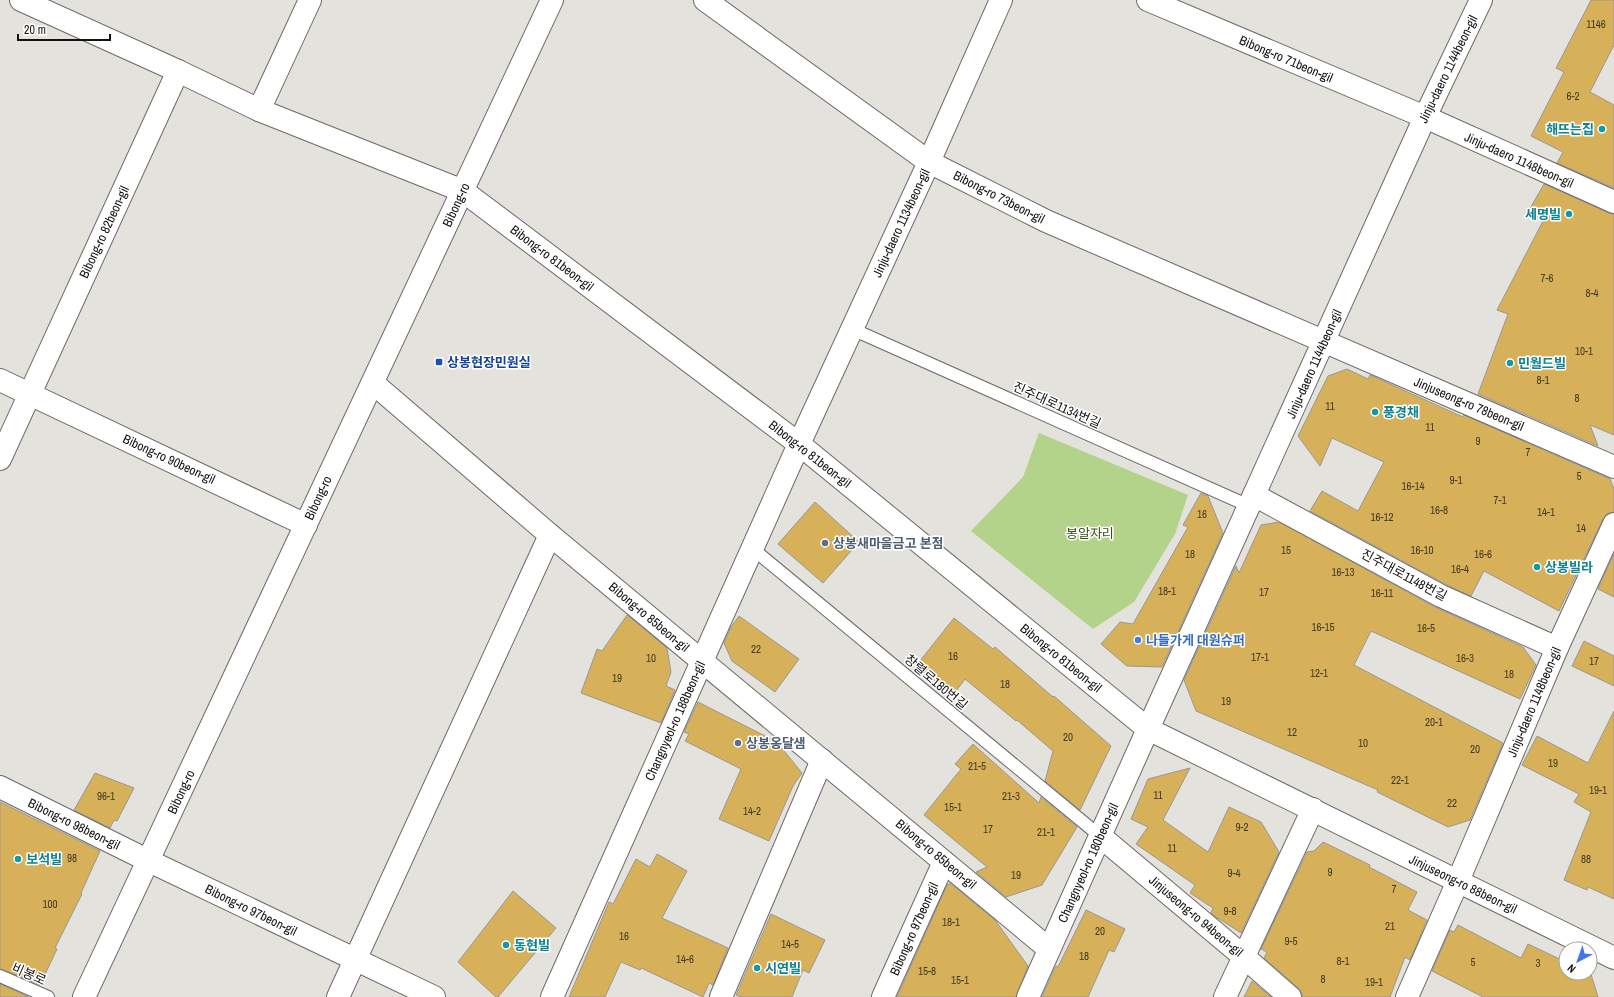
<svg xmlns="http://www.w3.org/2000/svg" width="1614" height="997" font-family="'Archivo Narrow','Noto Sans KR',sans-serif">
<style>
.green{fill:#b3d28a}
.building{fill:#d6b15a;stroke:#9a9793}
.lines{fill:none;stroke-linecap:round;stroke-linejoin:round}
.lane-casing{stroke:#6c6a66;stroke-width:14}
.street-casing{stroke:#6c6a66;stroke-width:24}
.secondary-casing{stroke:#6c6a66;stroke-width:24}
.lane{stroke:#fff;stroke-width:12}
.street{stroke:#fff;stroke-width:22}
.secondary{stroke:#fff;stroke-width:22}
.culture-dot{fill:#0f9aa8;stroke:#fff;stroke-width:1.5}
.transit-dot{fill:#1a4fb4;stroke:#fff;stroke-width:1.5}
.service-dot{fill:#5c6f8a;stroke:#fff;stroke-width:1.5}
.shop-dot{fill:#3f7fe0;stroke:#fff;stroke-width:1.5}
.labels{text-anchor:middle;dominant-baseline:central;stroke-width:3;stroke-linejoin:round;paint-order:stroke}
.number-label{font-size:11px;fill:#433922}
.street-label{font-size:13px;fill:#12110f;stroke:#fff}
.culture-label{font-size:13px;font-weight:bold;fill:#0d838f;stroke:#fff;text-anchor:start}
.transit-label{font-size:13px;font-weight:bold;fill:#164399;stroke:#fff;text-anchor:start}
.park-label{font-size:13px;fill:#3a4f15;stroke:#fff}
.service-label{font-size:13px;font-weight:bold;fill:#4e5e75;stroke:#fff;text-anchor:start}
.shop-label{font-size:13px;font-weight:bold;fill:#366cbe;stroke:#fff;text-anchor:start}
</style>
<rect width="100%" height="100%" fill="#e4e2dd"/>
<path class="green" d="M1039 433 1188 495 1175 534 1134 602 1093 629 971 531 1023 477Z"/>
<g class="building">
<path d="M1591 0H1614V45L1590 92 1614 105V188L1557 163 1563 152 1531 136 1564 72 1556 68Z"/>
<path d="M1544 184 1609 213 1614 214V435L1590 425 1598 446 1478 394 1508 314 1497 310 1543 221 1528 212Z"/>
<path d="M1347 369 1368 379 1370 375 1463 417 1464 415 1610 479 1614 489V512L1607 514 1603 519 1559 611 1484 571 1471 596 1447 585 1310 511 1322 491 1358 511 1384 462 1332 438 1320 466 1298 436 1328 376Z"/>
<path d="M1201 493 1208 496 1223 533 1162 667 1127 666 1101 644 1120 622 1133 624 1188 527 1183 525Z"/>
<path d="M815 502 859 542 823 583 778 544Z"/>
<path d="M1279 522 1435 607 1523 647 1536 665 1520 699 1371 631 1354 665 1503 743 1470 820 1448 827 1377 792 1378 790 1196 711 1184 680 1236 566 1239 573 1261 525Z"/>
<path d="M1614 554V597L1598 589Z"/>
<path d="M627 615 667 648 671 672 666 686 675 690 661 723 581 693 597 649 602 651Z"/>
<path d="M739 616 799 659 775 692 732 661 724 643 731 627Z"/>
<path d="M954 618 993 649 995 647 1053 697 1054 696 1111 746 1080 810 1045 781 1053 751 1017 720 1016 721 965 679 953 695 916 666Z"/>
<path d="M1584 641 1614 656V686L1572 666Z"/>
<path d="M698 702 777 742 802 773 793 786 769 841 719 819 741 769 685 741 689 734 684 732Z"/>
<path d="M1614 711V899L1588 887 1587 890 1564 880 1591 812 1574 802 1579 794 1522 765 1537 736 1588 763Z"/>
<path d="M973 744 1039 803 1041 797 1077 827 1042 885 1006 897 976 872 987 867 924 815 961 769 955 764Z"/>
<path d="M1190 768 1163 820 1208 852 1229 807 1261 822 1279 852 1241 933 1213 915 1211 913 1213 908 1190 893 1195 885 1136 844 1148 827 1131 819 1148 779Z"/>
<path d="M95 773 134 788 117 821 114 820 110 828 74 810Z"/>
<path d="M0 802 100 851 81 893 82 894 55 948 57 949 40 985 0 969Z"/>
<path d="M1323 842 1370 865 1369 867 1417 892 1408 910 1427 920 1410 960 1405 957 1390 997H1302V993L1298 988 1264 958 1267 952 1261 949 1307 852 1314 851Z"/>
<path d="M657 854 687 871 662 918 728 948 713 985 709 983 703 997 641 968 640 970 621 962 605 997H569L609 902 613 904 636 859 650 867Z"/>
<path d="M950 883 995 920 1028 966 1016 997H897L947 885Z"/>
<path d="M513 891 556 928 498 997H496L458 962Z"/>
<path d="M1086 910 1125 929 1114 952 1109 950 1088 997H1042L1056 966 1058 967Z"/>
<path d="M771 914 825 940 809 973 803 970 792 997H741L736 995Z"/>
<path d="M1458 925 1521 958 1528 944 1566 962V973H1590V971L1598 997H1483L1432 971 1450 930 1454 932Z"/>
<path d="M1252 981 1271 997H1244Z"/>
<path d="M0 984 29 997H0Z"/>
</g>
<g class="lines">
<defs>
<g id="lane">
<path d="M852 329 1249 506"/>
<path d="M753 549 1100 836"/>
<path d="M0 976 48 997"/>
</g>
<g id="street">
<path d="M705 0 929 162 1046 221 1614 467"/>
<path d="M1148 0 1425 117 1614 202"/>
<path d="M259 110 310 0"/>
<path d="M0 380 306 525"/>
<path d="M373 383 550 535 1049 949"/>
<path d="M0 459 178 71"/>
<path d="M1254 495 1441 596 1557 648"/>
<path d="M0 787 149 861 434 997"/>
<path d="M1100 836 1243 956 1290 997"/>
<path d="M338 997 550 535"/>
<path d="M552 997 799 444 929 162 1001 0"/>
<path d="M721 997 822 760"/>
<path d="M883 997 944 862"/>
<path d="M1028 997 1148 729 1425 117 1481 0"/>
<path d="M1225 997 1313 809"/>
<path d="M1407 997 1458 881 1557 648 1614 524"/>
</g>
<g id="secondary">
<path d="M21 0 178 71 259 110 463 191 799 444 1148 729 1614 958"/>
<path d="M84 997 552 0"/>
</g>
</defs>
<use href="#lane" class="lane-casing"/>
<use href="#street" class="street-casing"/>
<use href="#secondary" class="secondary-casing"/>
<use href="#lane" class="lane"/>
<use href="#street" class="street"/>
<use href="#secondary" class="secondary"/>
</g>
<g class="culture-dot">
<circle cx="1602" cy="129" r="4"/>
<circle cx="1569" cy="214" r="4"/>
<circle cx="1510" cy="363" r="4"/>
<circle cx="1375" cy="412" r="4"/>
<circle cx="1537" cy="567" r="4"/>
<circle cx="18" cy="859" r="4"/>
<circle cx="506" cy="945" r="4"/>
<circle cx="757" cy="968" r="4"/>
</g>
<rect class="transit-dot" x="435" y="358" width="8" height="8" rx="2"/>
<g class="service-dot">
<circle cx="825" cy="543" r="4"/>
<circle cx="738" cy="743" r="4"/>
</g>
<circle class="shop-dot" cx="1138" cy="640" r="4"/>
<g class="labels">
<g class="number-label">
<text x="1596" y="24">1146</text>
<text x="1573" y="96">6-2</text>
<text x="1547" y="278">7-6</text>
<text x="1592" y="293">8-4</text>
<text x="1584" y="351">10-1</text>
<text x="1543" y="380">8-1</text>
<text x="1577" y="398">8</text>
<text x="1330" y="406">11</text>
<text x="1430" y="427">11</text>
<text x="1478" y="441">9</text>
<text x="1528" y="452">7</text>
<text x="1579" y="476">5</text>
<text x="1456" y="480">9-1</text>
<text x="1413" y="486">16-14</text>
<text x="1500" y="500">7-1</text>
<text x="1439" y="510">16-8</text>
<text x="1546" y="512">14-1</text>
<text x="1202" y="514">16</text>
<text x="1382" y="517">16-12</text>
<text x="1581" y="528">14</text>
<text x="1286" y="550">15</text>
<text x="1422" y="550">16-10</text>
<text x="1190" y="554">18</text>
<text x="1483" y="554">16-6</text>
<text x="1460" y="569">16-4</text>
<text x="1343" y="572">16-13</text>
<text x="1167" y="591">18-1</text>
<text x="1264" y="592">17</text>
<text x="1382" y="593">16-11</text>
<text x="1323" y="627">16-15</text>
<text x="1426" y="628">16-5</text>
<text x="756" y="649">22</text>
<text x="953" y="656">16</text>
<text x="1260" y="657">17-1</text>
<text x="651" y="658">10</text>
<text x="1465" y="658">16-3</text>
<text x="1594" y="661">17</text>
<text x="1319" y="673">12-1</text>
<text x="1509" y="674">18</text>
<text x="617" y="678">19</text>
<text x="1005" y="684">18</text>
<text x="1226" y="701">19</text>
<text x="1434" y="722">20-1</text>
<text x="1292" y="732">12</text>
<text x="1068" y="737">20</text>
<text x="1363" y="743">10</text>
<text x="1475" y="749">20</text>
<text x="1553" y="763">19</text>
<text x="977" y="766">21-5</text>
<text x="1400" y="780">22-1</text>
<text x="1598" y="790">19-1</text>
<text x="1158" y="795">11</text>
<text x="106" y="796">96-1</text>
<text x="1011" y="796">21-3</text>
<text x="1452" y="803">22</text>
<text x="953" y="807">15-1</text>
<text x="752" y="811">14-2</text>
<text x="1242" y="827">9-2</text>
<text x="988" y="829">17</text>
<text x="1046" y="832">21-1</text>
<text x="1172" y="848">11</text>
<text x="72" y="858">98</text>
<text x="1586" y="859">88</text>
<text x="1330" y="872">9</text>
<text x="1234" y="873">9-4</text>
<text x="1016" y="875">19</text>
<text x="1394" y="889">7</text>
<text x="50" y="904">100</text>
<text x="1230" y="911">9-8</text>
<text x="951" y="922">18-1</text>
<text x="1390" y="926">21</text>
<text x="1100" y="931">20</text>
<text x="624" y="936">16</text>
<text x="1291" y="941">9-5</text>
<text x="790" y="944">14-5</text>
<text x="1084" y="956">18</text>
<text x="685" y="959">14-6</text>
<text x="1343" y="961">8-1</text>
<text x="1473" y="962">5</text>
<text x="1538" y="963">3</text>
<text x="927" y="971">15-8</text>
<text x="1323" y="979">8</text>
<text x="960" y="980">15-1</text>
<text x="1374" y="982">19-1</text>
</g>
<g class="street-label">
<text transform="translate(1286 59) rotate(23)">Bibong-ro 71beon-gil</text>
<text transform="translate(1448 69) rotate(-64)">Jinju-daero 1144beon-gil</text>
<text transform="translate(1519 160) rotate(24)">Jinju-daero 1148beon-gil</text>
<text transform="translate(999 197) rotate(27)">Bibong-ro 73beon-gil</text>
<text transform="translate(456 205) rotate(-65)">Bibong-ro</text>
<text transform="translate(901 223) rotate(-65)">Jinju-daero 1134beon-gil</text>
<text transform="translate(104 232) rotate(-65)">Bibong-ro 82beon-gil</text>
<text transform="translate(552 258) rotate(37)">Bibong-ro 81beon-gil</text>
<text transform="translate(1314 364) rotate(-66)">Jinju-daero 1144beon-gil</text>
<text transform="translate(1469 404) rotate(23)">Jinjuseong-ro 78beon-gil</text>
<text transform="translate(1057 405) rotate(24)">진주대로1134번길</text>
<text transform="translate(810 454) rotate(38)">Bibong-ro 81beon-gil</text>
<text transform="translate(169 459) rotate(25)">Bibong-ro 90beon-gil</text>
<text transform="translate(318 498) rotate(-65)">Bibong-ro</text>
<text transform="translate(1404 575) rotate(28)">진주대로1148번길</text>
<text transform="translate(649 617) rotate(40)">Bibong-ro 85beon-gil</text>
<text transform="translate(1061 658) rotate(39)">Bibong-ro 81beon-gil</text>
<text transform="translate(936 682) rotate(40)">창렬로180번길</text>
<text transform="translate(1534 702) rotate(-67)">Jinju-daero 1148beon-gil</text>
<text transform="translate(675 721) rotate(-66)">Changnyeol-ro 188beon-gil</text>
<text transform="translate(181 792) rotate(-65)">Bibong-ro</text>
<text transform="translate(74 824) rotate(26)">Bibong-ro 98beon-gil</text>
<text transform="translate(936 854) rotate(40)">Bibong-ro 85beon-gil</text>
<text transform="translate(1088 863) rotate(-66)">Changnyeol-ro 180beon-gil</text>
<text transform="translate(1463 884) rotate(26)">Jinjuseong-ro 88beon-gil</text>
<text transform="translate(251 910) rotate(26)">Bibong-ro 97beon-gil</text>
<text transform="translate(1196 916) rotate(40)">Jinjuseong-ro 94beon-gil</text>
<text transform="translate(914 929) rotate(-66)">Bibong-ro 97beon-gil</text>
<text transform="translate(29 974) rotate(24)">비봉로</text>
</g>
<g class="culture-label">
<text x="1594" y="129" text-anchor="end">해뜨는집</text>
<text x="1561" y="214" text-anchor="end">세명빌</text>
<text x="1518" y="363">민월드빌</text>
<text x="1383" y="412">풍경채</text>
<text x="1545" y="567">상봉빌라</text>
<text x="26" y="859">보석빌</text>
<text x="514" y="945">동현빌</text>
<text x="765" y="968">시연빌</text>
</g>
<g class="transit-label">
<text x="447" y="362">상봉현장민원실</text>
</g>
<g class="park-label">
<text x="1090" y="533">봉알자리</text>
</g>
<g class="service-label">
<text x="833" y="543">상봉새마을금고 본점</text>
<text x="746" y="743">상봉옹달샘</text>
</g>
<g class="shop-label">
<text x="1146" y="640">나들가게 대원슈퍼</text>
</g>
</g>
<g transform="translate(1578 961) rotate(221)"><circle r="19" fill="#ffffff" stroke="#a0a09f"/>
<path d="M0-3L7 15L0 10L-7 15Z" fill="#4376e7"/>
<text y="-6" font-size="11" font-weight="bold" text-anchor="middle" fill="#12110f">N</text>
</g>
<path d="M18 34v6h92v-6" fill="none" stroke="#12110f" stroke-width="2"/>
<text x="24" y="34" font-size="12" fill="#12110f" stroke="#ffffff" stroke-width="3" paint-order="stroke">20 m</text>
</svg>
